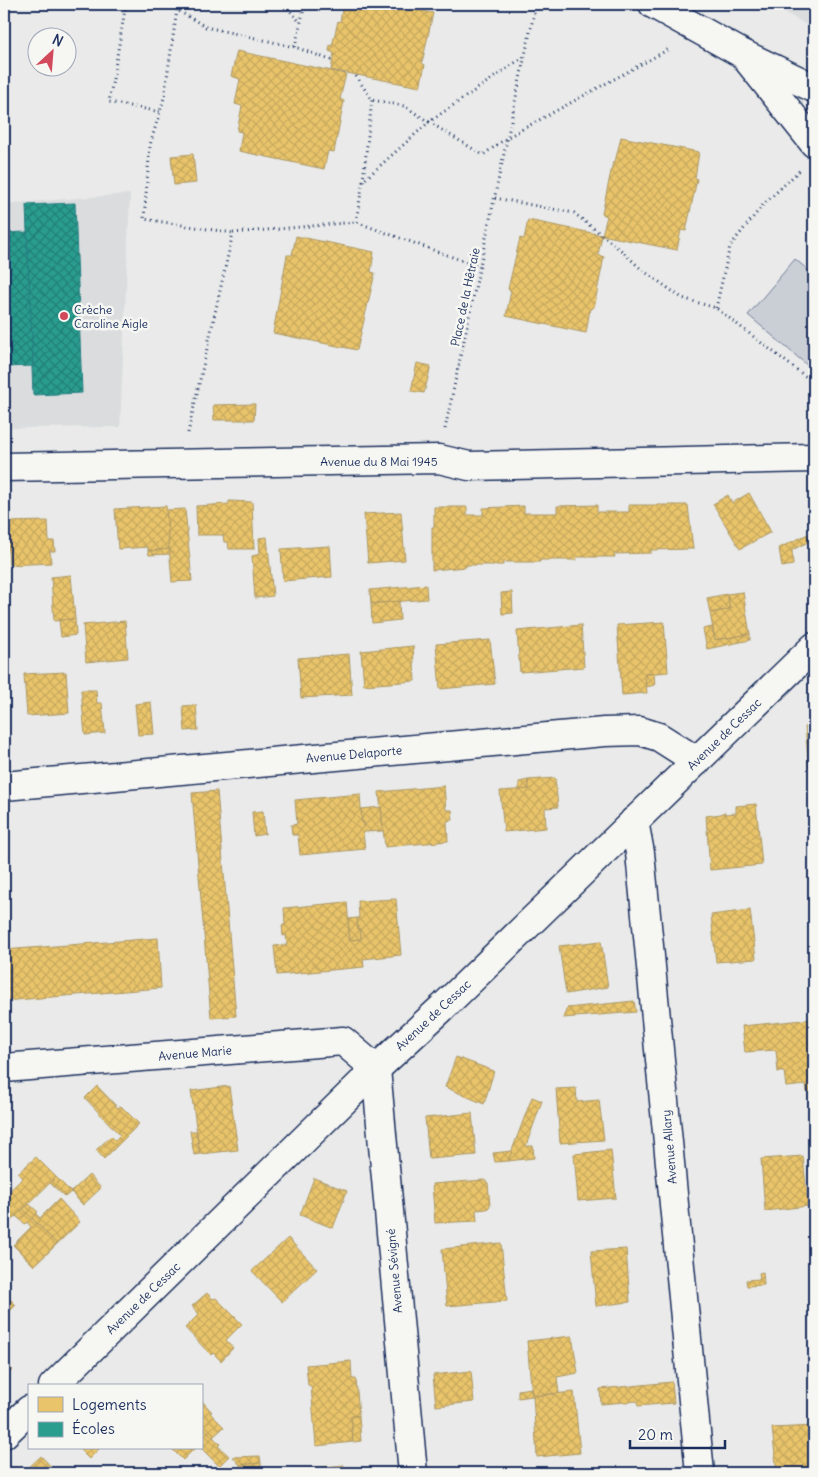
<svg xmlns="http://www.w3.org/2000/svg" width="818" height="1477" font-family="Delius,sans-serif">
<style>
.built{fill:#dadcde}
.pitch{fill:#caced5;stroke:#727e9a}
.homes{fill:url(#homes-cross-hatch);stroke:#ab9766}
.schools{fill:url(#schools-cross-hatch);stroke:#267c80}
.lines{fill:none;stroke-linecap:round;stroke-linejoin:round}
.minor-casing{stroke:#1b2f5e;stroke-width:31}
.tertiary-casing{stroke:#1b2f5e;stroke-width:31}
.path{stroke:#1b2f5e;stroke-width:3;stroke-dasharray:1 4;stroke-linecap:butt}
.minor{stroke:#f6f6f2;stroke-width:28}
.tertiary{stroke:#f6f6f2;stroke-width:28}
.poi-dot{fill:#d1495b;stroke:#f6f6f2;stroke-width:2}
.labels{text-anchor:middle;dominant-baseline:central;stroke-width:5;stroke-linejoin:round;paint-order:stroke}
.street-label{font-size:12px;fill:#1b2f5e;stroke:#f6f6f2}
.poi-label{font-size:12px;fill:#1b2f5e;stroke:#f6f6f2;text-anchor:start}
</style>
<defs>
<pattern id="homes-cross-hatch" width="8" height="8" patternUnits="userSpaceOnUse" patternTransform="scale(1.25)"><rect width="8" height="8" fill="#e9c46a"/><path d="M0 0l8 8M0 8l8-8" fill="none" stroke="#c7a95e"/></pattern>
<pattern id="schools-cross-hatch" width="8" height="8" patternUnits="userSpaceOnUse" patternTransform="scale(1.25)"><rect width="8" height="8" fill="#2a9d8f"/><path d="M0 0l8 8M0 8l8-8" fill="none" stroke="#238078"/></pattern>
</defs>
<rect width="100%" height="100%" fill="#e9eae9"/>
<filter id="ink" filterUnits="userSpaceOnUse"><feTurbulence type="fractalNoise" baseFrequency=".02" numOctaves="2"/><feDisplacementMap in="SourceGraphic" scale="10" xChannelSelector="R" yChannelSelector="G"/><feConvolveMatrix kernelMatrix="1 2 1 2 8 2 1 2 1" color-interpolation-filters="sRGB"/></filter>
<g filter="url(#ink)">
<g class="built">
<path d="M770 4H814V29Z"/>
<path d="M130 194 120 427 4 428V204Z"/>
</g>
<path class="pitch" d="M795 259 814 275V371L748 315Z"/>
<g class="homes">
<path d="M343 4H384L433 13 422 63 425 65 420 87 331 70 334 53 329 51 330 45 332 46 338 21 340 22Z"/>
<path d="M237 51 346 74 340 99 344 101 334 152 328 151 324 169 239 151 242 132 237 131 242 106 235 104 240 79 231 76Z"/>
<path d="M621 137 699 152 695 178 697 179 686 231 681 230 677 250 602 235 607 216 602 214 613 162H615Z"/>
<path d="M193 154 196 183 174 185 171 156Z"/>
<path d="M528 220 602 235 598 255 604 257 594 307 590 309 586 333 506 316 511 291 508 289 520 238 524 239Z"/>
<path d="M296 236 374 252 371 272 375 273 357 350 273 333 287 255H292Z"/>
<path d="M417 363 431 366 424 393 411 391Z"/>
<path d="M255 404 254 420H214L213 405Z"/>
<path d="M749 493 771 532 740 549 713 504 728 495 732 503Z"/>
<path d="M229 501 252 502 254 549H229L228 542H224L223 535H197L196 506 229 504Z"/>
<path d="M597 505V512H629V505H688L693 549 651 550V553L614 554 615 557H576L577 560H540V562H503V565H466V567L432 570V527H434V507H467V515H483V508L524 506V513H557V506Z"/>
<path d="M166 506 170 549 148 551V547L118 549 115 509Z"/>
<path d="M185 509 192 581 172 582 166 510Z"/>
<path d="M401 512 405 560 368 563 364 514Z"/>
<path d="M48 521 49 541H54L55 551H50L51 563 9 565 6 522Z"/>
<path d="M808 534 810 541 792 550 793 565 782 567 779 548Z"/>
<path d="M267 537 273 596 255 598 252 556 260 554 259 538Z"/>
<path d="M330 546 332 577 283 581 281 549Z"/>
<path d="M170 549V554L149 555 148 551Z"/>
<path d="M71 575 75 619 54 621 51 577Z"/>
<path d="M426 585 427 599 371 604 370 590Z"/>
<path d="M512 592 513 613 502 614 501 593Z"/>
<path d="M743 592 750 634 715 640 710 613 730 609 727 594Z"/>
<path d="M727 594 730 609 710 613 707 598Z"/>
<path d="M399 601 400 620 372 623 371 604Z"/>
<path d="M75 619 76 635 61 637 59 620Z"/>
<path d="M125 621 128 658 86 662 83 625Z"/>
<path d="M664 622 668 672 645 674 647 693 622 695 617 625Z"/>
<path d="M581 625 584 667 520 672 517 631Z"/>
<path d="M712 627 715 640 750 634V640L707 649 703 629Z"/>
<path d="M490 640 495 684 440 689 436 644Z"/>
<path d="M413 646 415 681 364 685 361 651Z"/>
<path d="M349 654 352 695 301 698 298 658Z"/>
<path d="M66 672 69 713 27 716 24 674Z"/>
<path d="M645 674H654L655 685 646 687Z"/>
<path d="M81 690H96L97 703H102L105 733 85 735Z"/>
<path d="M151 702 154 734 138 735 135 704Z"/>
<path d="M196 705 198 730 185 731 183 706Z"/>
<path d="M814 725V767L809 768 805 726Z"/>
<path d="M555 778 558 807 545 808 546 828 504 832 500 791 529 789 528 780Z"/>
<path d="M528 780 529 789 519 790V782Z"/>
<path d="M444 786 446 810H452L453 820 447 821 448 841 385 847 379 792Z"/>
<path d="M217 791 236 1016 211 1018 192 793Z"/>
<path d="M360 794 362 822H364L365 832 363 833 365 849 300 855 298 835H292L291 825 297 824 295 800Z"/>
<path d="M756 804 762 865 710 870 706 816 721 814 722 813 725 812V814L736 813V806Z"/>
<path d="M381 807 383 831 365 832 364 822H362L361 809Z"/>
<path d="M263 811 265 834 254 836 252 812Z"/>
<path d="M396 899 401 955 363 959 364 967 277 975 274 946 287 945 286 935 283 936 282 925H285L284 908 347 902 350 940 361 939 360 929H358L357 918H359L358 901Z"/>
<path d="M750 910 756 959 716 962 711 915Z"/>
<path d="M357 918 358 929H360L361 939 350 940 348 919Z"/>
<path d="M158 938 161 988 4 1001V950Z"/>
<path d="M601 941 608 987 566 994 559 946Z"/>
<path d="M634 1001 636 1012 563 1018 567 1008Z"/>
<path d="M814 1019V1091L807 1092 806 1085 786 1087 784 1072H778L776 1050 745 1052 742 1026Z"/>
<path d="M456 1057 494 1071 484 1104 445 1087Z"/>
<path d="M97 1086 118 1108 121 1106 139 1124 104 1159 96 1150 111 1136 115 1140 120 1135 85 1098Z"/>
<path d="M229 1086 238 1150 200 1154 191 1091Z"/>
<path d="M576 1088 577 1102 599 1100 604 1140 560 1143 556 1089Z"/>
<path d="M532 1097 542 1101 526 1146H533L534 1158 508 1161Z"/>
<path d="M472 1113 476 1155 429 1159 425 1118Z"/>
<path d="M190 1131H196L200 1154 194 1155Z"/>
<path d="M611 1150 616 1198 578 1201 574 1154Z"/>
<path d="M512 1151 508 1161 495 1162 493 1153Z"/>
<path d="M803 1156 808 1206 765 1211 761 1159Z"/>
<path d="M36 1157 56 1177 4 1228V1196L23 1178 18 1173Z"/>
<path d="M89 1175 101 1188 83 1205 71 1192Z"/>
<path d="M56 1177 71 1192 65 1197 50 1183Z"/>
<path d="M314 1178 347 1191 333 1228 300 1215Z"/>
<path d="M484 1180 488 1183 490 1206 487 1209 476 1210 477 1221 435 1223 432 1184Z"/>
<path d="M59 1199 80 1222 57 1244 23 1209 29 1204 38 1212 36 1214 40 1218Z"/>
<path d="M23 1209 57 1244 34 1266 13 1245 31 1227 27 1222 25 1224 16 1216Z"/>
<path d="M288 1238 317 1269 282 1302 252 1271Z"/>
<path d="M501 1243 507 1301 447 1306 442 1249Z"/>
<path d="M626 1249 630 1302 596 1306 591 1251Z"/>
<path d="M763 1272 764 1285 747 1286 746 1280 760 1279 759 1273Z"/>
<path d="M4 1293 16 1305 4 1317Z"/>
<path d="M207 1293 213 1299 216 1298 242 1324 226 1340 233 1348 221 1361 213 1353 211 1355 185 1328 199 1314 192 1306Z"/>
<path d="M572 1336 578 1373 557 1377 559 1393 532 1396 527 1341Z"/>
<path d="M4 1361 12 1370 4 1379Z"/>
<path d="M351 1361 352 1379H356L359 1416H351L353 1442 316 1446 311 1386 308 1385 306 1365Z"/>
<path d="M471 1371 474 1402 436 1406 433 1375Z"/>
<path d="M672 1382 674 1403 638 1406 637 1401 601 1404 600 1389Z"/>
<path d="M531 1388 532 1396 518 1398V1390Z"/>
<path d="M574 1392 580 1453 537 1457 533 1396Z"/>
<path d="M201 1400 212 1412 210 1413 224 1427 213 1437 201 1425Z"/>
<path d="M351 1416H359L361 1441 353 1442Z"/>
<path d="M201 1425 220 1444 218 1446 229 1456 219 1466 201 1448Z"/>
<path d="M814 1426V1473H777L772 1428Z"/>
<path d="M78 1448H100L89 1459Z"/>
<path d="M171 1448H195L183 1460Z"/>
<path d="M41 1456 57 1473H23Z"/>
<path d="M260 1456 261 1463 240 1465 233 1457Z"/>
<path d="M261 1463V1473H240V1465Z"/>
<path d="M344 1465V1473H286V1471Z"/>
</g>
<g class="schools">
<path d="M75 203 82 393 33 395 26 205Z"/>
<path d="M27 232 33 366 4 367V233Z"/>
</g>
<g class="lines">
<defs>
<g id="minor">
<path d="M653 4 743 54 814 88"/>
<path d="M747 59 814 143"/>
<path d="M4 786 604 732 640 731 659 737 697 761"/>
<path d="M634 821 640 853 700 1473"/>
<path d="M4 1068 343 1041 376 1069 413 1473"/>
<path d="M53 1386 376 1069 442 1008 814 647"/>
<path d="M4 1434 29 1410"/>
</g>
<path id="tertiary" d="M4 467 439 459 469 466 814 458"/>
</defs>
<use href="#minor" class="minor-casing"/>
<use href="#tertiary" class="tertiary-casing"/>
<g class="path">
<path d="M126 4 109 102 160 112"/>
<path d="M173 4 177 10 206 27 295 47 333 61"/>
<path d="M284 4 300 22"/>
<path d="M177 10 164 98 150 145 144 219 233 233"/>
<path d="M295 47 305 4"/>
<path d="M356 76 372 100 404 106 429 122 525 56"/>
<path d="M363 181 372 100"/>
<path d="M495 198 574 213 622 251 641 269 682 298 716 308 814 383"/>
<path d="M356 222 363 181 429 122 483 155 508 137 671 48"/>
<path d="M716 308 730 246 763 205 801 169"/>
<path d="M445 429 536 4"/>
<path d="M188 433 233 233 356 222 480 267"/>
</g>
<use href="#minor" class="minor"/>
<use href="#tertiary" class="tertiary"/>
</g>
</g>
<circle class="poi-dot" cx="64" cy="316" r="5"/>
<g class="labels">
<g class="street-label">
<text transform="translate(465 297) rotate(-78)">Place de la Hêtraie</text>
<text x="379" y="461">Avenue du 8 Mai 1945</text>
<text transform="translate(724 734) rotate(-44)">Avenue de Cessac</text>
<text transform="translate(354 754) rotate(-5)">Avenue Delaporte</text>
<text transform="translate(433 1015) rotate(-43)">Avenue de Cessac</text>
<text transform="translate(195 1053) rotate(-5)">Avenue Marie</text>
<text transform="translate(669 1147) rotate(-95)">Avenue Allary</text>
<text transform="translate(394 1271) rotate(-95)">Avenue Sévigné</text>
<text transform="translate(143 1298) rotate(-44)">Avenue de Cessac</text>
</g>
<g class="poi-label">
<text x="74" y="309">Crèche<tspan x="74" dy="14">Caroline Aigle</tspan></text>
</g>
</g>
<rect width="818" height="1477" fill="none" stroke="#f6f6f2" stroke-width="20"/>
<rect x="10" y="10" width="798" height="1457" fill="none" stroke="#1b2f5e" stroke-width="2" filter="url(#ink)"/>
<rect x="28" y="1384" width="175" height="65" fill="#f6f6f2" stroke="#9ea6b7"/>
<rect x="38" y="1397" width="25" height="15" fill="#e9c46a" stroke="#9ea6b7"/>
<text x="72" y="1410" font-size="15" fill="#1b2f5e">Logements</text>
<rect x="38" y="1422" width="25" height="15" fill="#2a9d8f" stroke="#9ea6b7"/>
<text x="72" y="1434" font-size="15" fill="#1b2f5e">Écoles</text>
<g transform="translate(52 52) rotate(26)"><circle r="24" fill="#f6f6f2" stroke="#9ea6b7"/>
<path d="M0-4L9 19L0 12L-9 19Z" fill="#d1495b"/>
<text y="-8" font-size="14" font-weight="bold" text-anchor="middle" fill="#1b2f5e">N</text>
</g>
<path d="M630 1440v8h95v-8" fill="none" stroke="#1b2f5e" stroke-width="2.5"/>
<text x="638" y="1440" font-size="15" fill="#1b2f5e" stroke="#f6f6f2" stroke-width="4" paint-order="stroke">20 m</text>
</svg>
